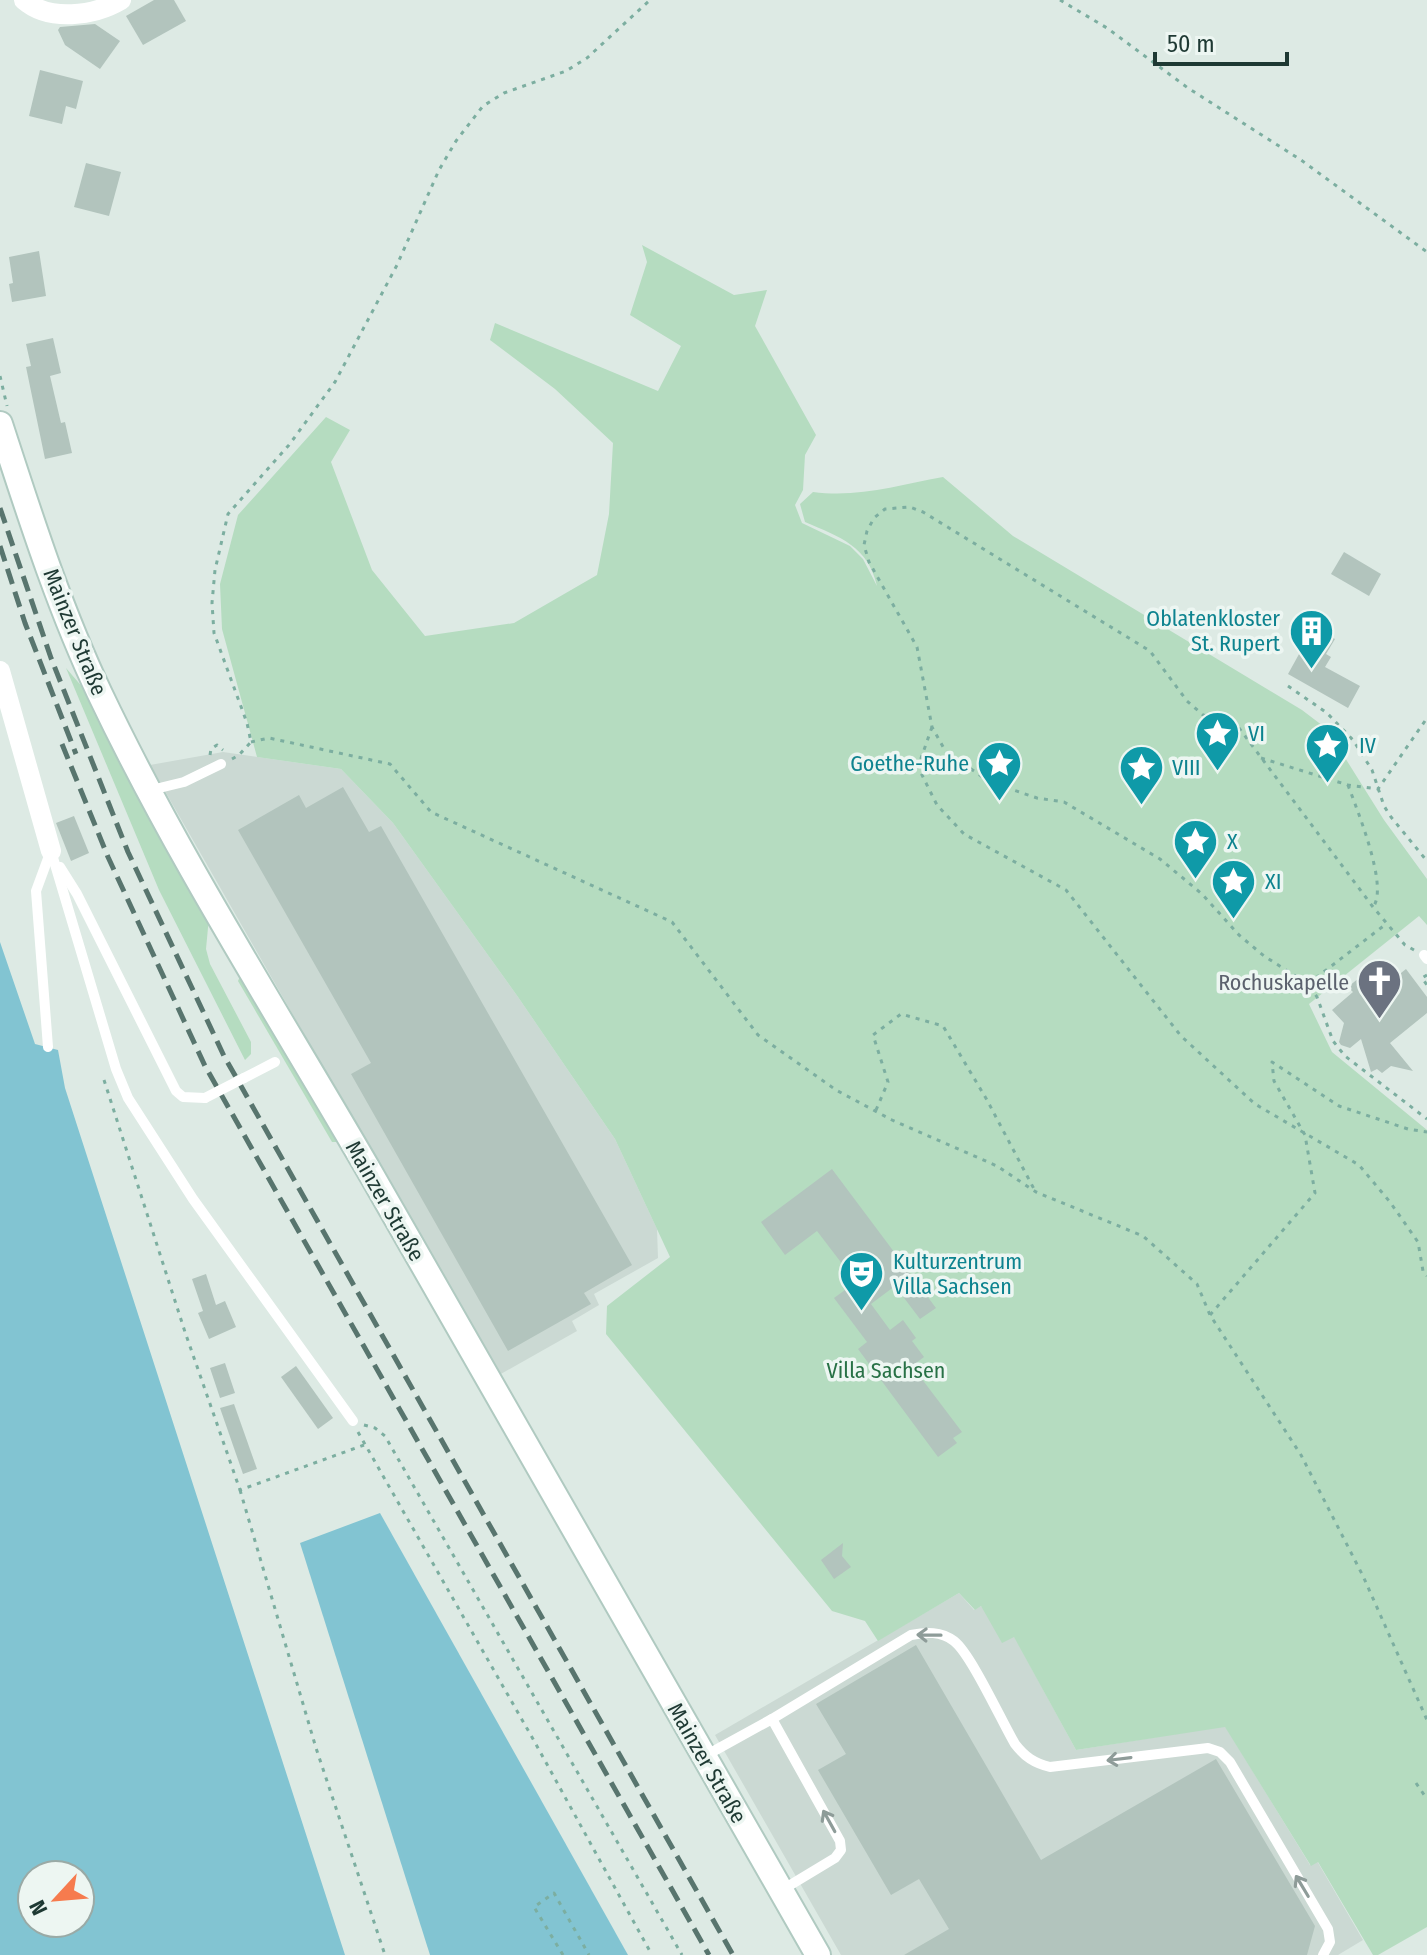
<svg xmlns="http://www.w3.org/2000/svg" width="1427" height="1955" font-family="'Fira Sans Condensed',sans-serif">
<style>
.built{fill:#cbd9d3}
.green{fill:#b5dcc0}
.water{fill:#82c4d2;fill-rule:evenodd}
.building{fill:#b2c4bd}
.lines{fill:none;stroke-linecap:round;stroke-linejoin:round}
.secondary-casing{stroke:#b0cac1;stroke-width:28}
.path{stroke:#7caea0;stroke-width:3;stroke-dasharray:4 6;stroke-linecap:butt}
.lane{stroke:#fff;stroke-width:10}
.street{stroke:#fff;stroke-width:20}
.secondary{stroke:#fff;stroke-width:24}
.rail{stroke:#58756e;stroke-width:5;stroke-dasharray:16 8;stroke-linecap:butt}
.lane-bridge{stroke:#fff;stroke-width:10}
.oneway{stroke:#8e9c99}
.labels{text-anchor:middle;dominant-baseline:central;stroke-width:7;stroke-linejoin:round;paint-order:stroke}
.culture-label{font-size:22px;fill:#0d838f;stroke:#edf6f2;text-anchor:start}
.street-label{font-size:22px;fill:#1e3933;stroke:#edf6f2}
.worship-label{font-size:22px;fill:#5b616d;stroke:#edf6f2;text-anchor:end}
.park-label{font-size:22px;fill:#287146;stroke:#edf6f2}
</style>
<rect width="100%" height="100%" fill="#ddeae4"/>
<g class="built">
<path d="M223 752 341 769 393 823 518 997 615 1139 657 1229 658 1258 594 1294 599 1305 572 1321 577 1331 499 1375 150 765Z"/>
<path d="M959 1593 974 1610 981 1606 1014 1636 1076 1750 1225 1726 1310 1865 1317 1861 1363 1940 1338 1955H841L715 1735Z"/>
</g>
<g class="green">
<path d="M642 245 734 295 767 290 755 326 816 435 805 455 803 490 795 505 802 523 850 546 863 559 877 586C868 546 840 537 805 522L800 504 813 492C859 498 899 485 943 477L1013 536 1302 710 1327 729 1384 820 1427 879V925L1419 916 1309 1004 1332 1052 1427 1130V1927L1378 1955H1373L1318 1862 1311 1866 1225 1727 1076 1750 1014 1637 1002 1643 981 1606 975 1610 959 1593 878 1641 865 1621 832 1611 606 1334 607 1306 670 1257 615 1139 518 997 393 823 341 769 257 757 222 629 220 584 238 515 326 417 350 430 331 462 372 570 425 636 514 623 597 575 609 514 613 443 555 389 490 340 495 323 658 391 681 346 630 315 647 262Z"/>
<path d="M66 668 84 689 143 805 209 917 206 949 210 964 251 1042V1054L245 1060 159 890Z"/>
<path d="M241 974 338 1142H332L238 981Z"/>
</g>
<g class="water">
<path d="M0 942 35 1044 58 1050 65 1088 345 1955H0ZM32 1875H80V1923H32Z"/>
<path d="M380 1513 628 1955H430L300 1543Z"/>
</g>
<g class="building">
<path d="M154 0H174L186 21 143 45 126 16Z"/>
<path d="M95 24 120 41 100 69 65 45 58 30 60 27Z"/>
<path d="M40 70 83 81 76 109 66 106 62 124 29 116Z"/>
<path d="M86 163 121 172 109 216 74 207Z"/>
<path d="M39 251 46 296 12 302 9 284 13 283 9 257Z"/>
<path d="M53 338 61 373 50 376 61 423 65 422 72 453 45 459 26 367 31 366 26 344Z"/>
<path d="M1344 552 1381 574 1369 596 1331 574Z"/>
<path d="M1314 627 1335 639 1326 654 1331 657 1325 667 1360 686 1348 708 1288 674Z"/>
<path d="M343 787 369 832 381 826 632 1265 584 1293 591 1304 508 1351 351 1074 371 1063 238 830 299 795 306 808Z"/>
<path d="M74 816 89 853 71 861 56 823Z"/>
<path d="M1371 968 1386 985 1406 969 1427 997V1013L1390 1043 1413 1071 1391 1066 1382 1073 1377 1069 1371 1072 1361 1039 1350 1048 1341 1045 1339 1042 1344 1023 1332 1010 1353 992 1348 987Z"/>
<path d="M832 1169 936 1308 920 1319 895 1286 871 1304 890 1330 903 1320 916 1338 912 1341 924 1357 912 1366 962 1432 953 1438 957 1443 938 1457 858 1349 867 1342 834 1298 856 1282 817 1231 785 1255 761 1222Z"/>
<path d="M206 1274 216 1305 225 1301 236 1327 209 1339 198 1313 203 1311 192 1279Z"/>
<path d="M225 1363 235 1393 220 1398 210 1368Z"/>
<path d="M296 1366 333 1418 318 1429 281 1377Z"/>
<path d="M234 1404 257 1469 243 1474 220 1408Z"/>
<path d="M843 1543 842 1556 851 1567 834 1579 821 1560Z"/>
<path d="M916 1645 1041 1860 1216 1759 1315 1926 1307 1955H904L949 1929 919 1879 891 1895 818 1770 846 1754 816 1704Z"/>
</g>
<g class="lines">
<defs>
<path id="secondary" d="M0 424C30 516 59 608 100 694 179 860 279 1015 371 1174 520 1434 667 1695 818 1955"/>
</defs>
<use href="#secondary" class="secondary-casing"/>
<g class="path">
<path d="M1060 0 1107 28 1188 88 1301 160 1427 252"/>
<path d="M0 376 7 406"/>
<path d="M1288 686 1327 713 1353 740 1372 770 1384 806 1391 817 1427 861"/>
<path d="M932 727 918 767 937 805 964 834 1066 890 1181 1036 1255 1104 1359 1165 1390 1202 1418 1242 1423 1271 1427 1276"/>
<path d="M251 742 269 738 390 764 431 812 672 922 758 1035 836 1090 892 1120 997 1166 1036 1192 1143 1236 1197 1284 1210 1315 1301 1455 1363 1576 1427 1720"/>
<path d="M210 755 211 749 217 745 223 750"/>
<path d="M1261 758 1348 785 1378 789 1427 718"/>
<path d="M232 759 239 755 251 742 247 723 214 633 212 603 215 570 228 514 289 445 335 382 397 265 439 170 456 141 483 106 504 93 566 71 587 58 650 0"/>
<path d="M1348 785C1357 810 1389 887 1373 907"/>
<path d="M1414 950 1405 945 1373 907 1236 724 1203 715 1187 701 1150 651 923 512 910 507 885 509 874 518 867 531 864 545 869 562 917 647 932 727 946 752 990 782 1037 798 1064 802 1160 859 1202 894 1239 935 1264 956 1308 984 1317 997 1333 1041 1345 1056 1427 1119"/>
<path d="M1427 975 1422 978 1427 985"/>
<path d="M1308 984 1386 924"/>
<path d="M104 1080 185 1332 240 1490 364 1445"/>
<path d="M876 1110 888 1082 873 1035 901 1014 943 1026 987 1100 1034 1189"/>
<path d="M1210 1315 1315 1193 1305 1135 1274 1081 1272 1062 1339 1106 1408 1129 1427 1132"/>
<path d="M364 1425 375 1428 385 1436 682 1955"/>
<path d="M358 1432 533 1739 652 1955"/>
<path d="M240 1490 316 1748 385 1955"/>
<path d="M1416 1783 1427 1799"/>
<path d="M563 1955 534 1907 554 1893 589 1955"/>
</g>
<g class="lane">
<path d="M151 790 184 782 221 764"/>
<path d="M51 851 116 1069 128 1098 193 1199 353 1421"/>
<path d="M60 867 77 894 176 1091 183 1097 205 1098"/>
<path d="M1424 955 1427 959"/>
<path d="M48 1047 36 891 50 853"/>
<path d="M244 1078 275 1062"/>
<path d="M772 1719 911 1635C926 1632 941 1631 954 1641 971 1654 1002 1722 1015 1744 1025 1757 1034 1763 1050 1767L1208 1748 1220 1752 1230 1762 1328 1929 1330 1942 1323 1955"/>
<path d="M703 1757 772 1719 840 1841 841 1850 835 1858 782 1890"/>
</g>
<g class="street">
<path d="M24 0C49 22 94 16 121 0"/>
<path d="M0 671 51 851"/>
</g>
<use href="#secondary" class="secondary"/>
<g class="rail">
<path d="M0 508 51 658 128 852 224 1056 733 1955"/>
<path d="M0 546 25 623 76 754"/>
<path d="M62 744 108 857 205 1066 709 1955"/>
</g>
<path class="lane-bridge" d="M205 1098 244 1078"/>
</g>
<defs><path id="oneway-shaft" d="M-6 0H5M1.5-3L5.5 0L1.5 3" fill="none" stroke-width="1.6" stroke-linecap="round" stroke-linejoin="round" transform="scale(2)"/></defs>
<g class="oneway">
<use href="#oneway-shaft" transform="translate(929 1635) rotate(-179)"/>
<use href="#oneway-shaft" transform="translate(1119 1759) rotate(173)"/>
<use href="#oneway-shaft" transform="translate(829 1821) rotate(-119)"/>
<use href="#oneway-shaft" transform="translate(1302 1886) rotate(-121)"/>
</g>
<defs>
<symbol id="building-pin" viewBox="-11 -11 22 30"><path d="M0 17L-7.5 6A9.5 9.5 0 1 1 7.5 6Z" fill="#0f9aa8" stroke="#edf6f2"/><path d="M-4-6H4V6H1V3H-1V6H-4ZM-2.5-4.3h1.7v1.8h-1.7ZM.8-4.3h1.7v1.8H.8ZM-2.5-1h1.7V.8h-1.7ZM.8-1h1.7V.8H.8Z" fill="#fff"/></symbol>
<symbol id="sight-pin" viewBox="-11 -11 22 30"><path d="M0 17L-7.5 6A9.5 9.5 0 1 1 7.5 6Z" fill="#0f9aa8" stroke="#edf6f2"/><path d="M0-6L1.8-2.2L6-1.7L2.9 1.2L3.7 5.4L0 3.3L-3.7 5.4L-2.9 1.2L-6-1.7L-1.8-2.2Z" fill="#fff"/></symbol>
<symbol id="church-pin" viewBox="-11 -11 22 30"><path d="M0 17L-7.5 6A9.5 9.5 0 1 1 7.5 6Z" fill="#6b7280" stroke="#edf6f2"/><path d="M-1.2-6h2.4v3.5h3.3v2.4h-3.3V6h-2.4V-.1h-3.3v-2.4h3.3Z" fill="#fff"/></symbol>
<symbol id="theatre-pin" viewBox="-11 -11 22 30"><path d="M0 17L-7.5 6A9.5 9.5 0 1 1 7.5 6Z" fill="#0f9aa8" stroke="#edf6f2"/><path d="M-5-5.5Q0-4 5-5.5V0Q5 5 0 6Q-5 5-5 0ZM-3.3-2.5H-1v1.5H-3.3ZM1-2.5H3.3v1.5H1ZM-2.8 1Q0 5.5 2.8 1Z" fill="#fff"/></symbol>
</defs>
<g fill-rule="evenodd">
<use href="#building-pin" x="1286" y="606" width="51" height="69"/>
<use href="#sight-pin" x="1192" y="708" width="51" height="69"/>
<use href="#sight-pin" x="1302" y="720" width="51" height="69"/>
<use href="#sight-pin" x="974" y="738" width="51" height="69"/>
<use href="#sight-pin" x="1116" y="742" width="51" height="69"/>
<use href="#sight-pin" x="1170" y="816" width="51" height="69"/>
<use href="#sight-pin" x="1208" y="856" width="51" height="69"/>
<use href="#church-pin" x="1354" y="956" width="51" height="69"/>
<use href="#theatre-pin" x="836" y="1248" width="51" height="69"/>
</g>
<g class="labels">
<g class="culture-label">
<text x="1280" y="618" text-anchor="end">Oblatenkloster<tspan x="1280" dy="25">St. Rupert</tspan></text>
<text x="1248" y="733">VI</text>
<text x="1359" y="745">IV</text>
<text x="969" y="763" text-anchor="end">Goethe-Ruhe</text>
<text x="1172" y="767">VIII</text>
<text x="1227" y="841">X</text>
<text x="1265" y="881">XI</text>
<text x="893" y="1261">Kulturzentrum<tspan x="893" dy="25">Villa Sachsen</tspan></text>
</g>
<g class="street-label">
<text transform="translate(75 632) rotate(68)">Mainzer Straße</text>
<text transform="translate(385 1201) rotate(60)">Mainzer Straße</text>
<text transform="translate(707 1763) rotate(60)">Mainzer Straße</text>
</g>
<g class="worship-label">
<text x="1349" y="982">Rochuskapelle</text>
</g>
<g class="park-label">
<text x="886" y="1370">Villa Sachsen</text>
</g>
</g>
<g transform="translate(56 1899) rotate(244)"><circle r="38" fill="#edf6f2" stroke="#9aaaa6" stroke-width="2"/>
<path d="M0-6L14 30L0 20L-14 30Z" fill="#f67b4e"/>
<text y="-12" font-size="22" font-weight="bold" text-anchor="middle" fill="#1e3933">N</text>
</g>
<path d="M1155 52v12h132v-12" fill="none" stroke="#1e3933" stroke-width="4"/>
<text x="1167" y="52" font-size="24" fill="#1e3933" stroke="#edf6f2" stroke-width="6" paint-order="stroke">50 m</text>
</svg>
